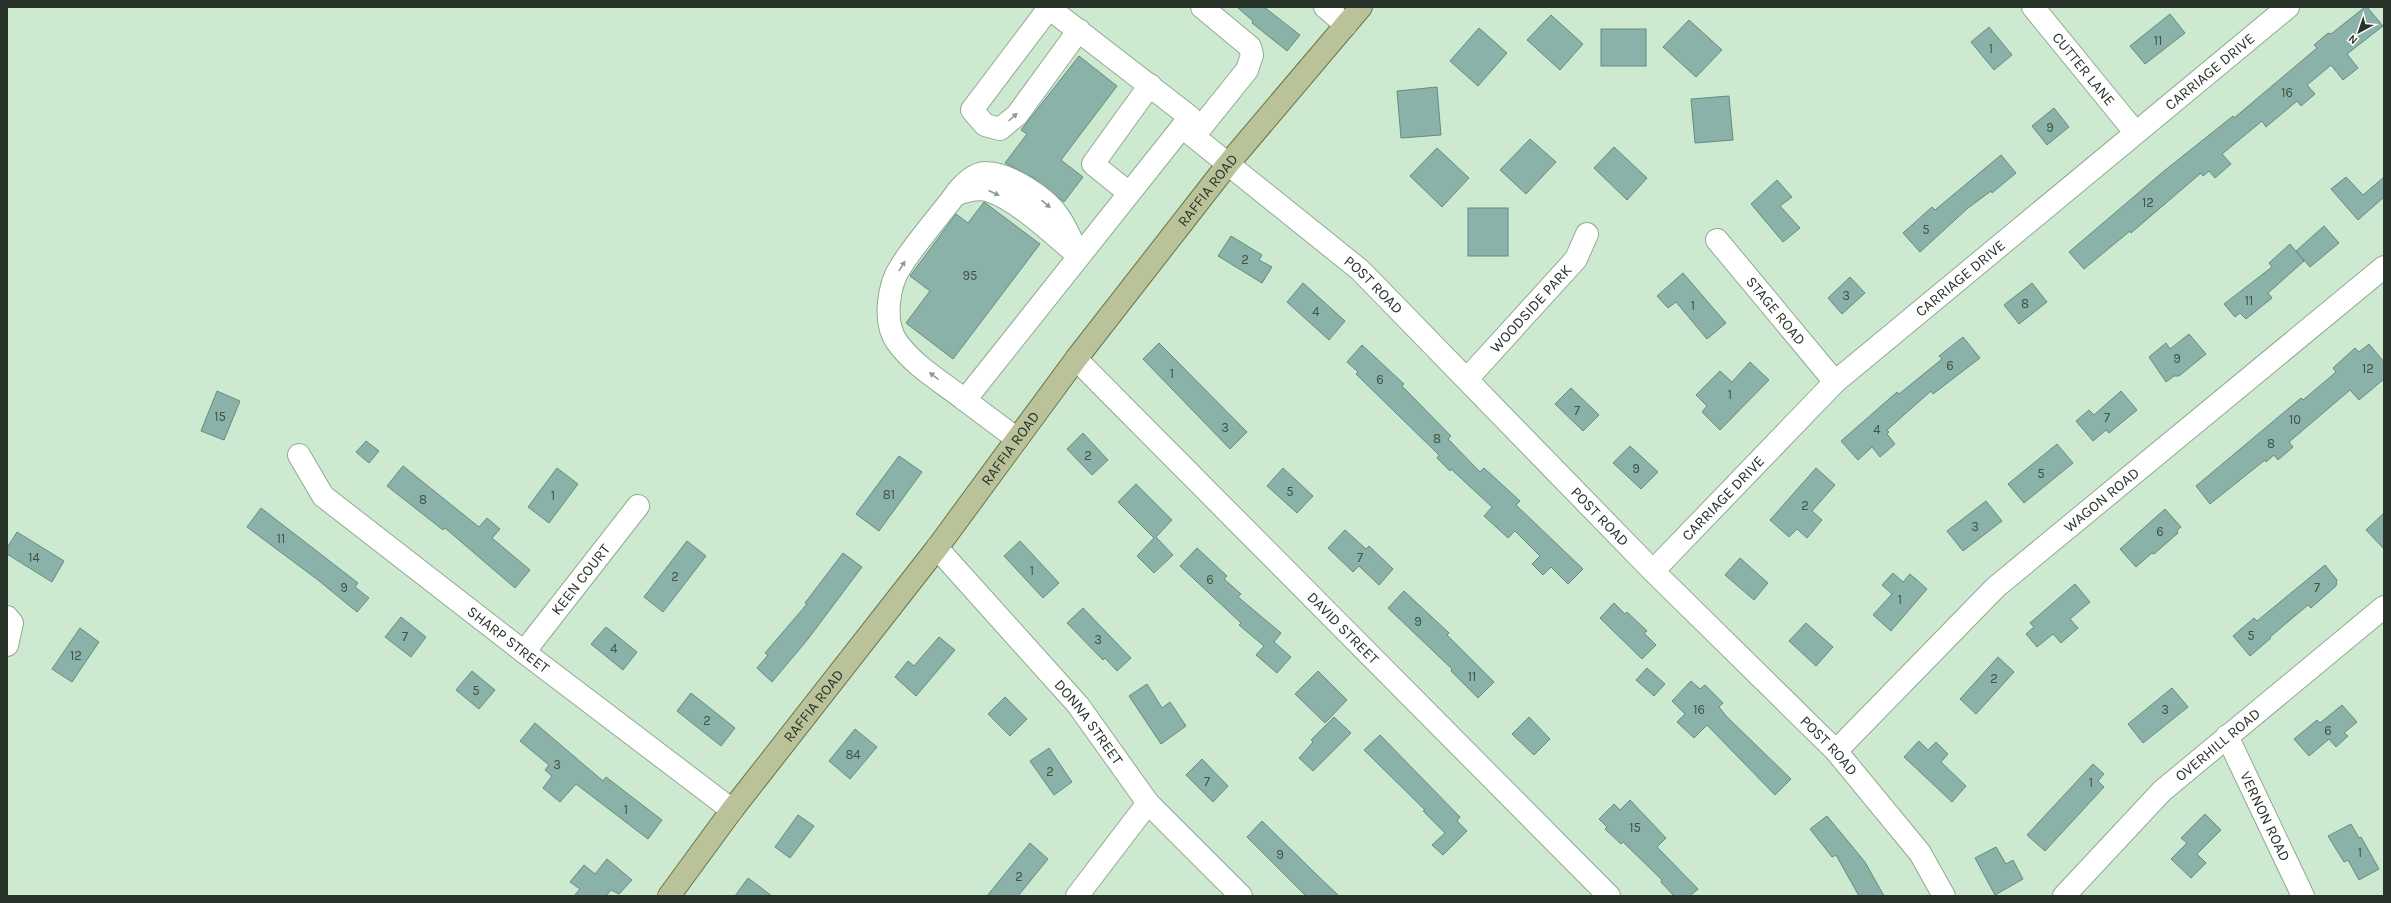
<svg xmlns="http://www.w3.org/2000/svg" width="2391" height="903" font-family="Karla,sans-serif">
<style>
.building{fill:#8bb2a8;stroke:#658c82}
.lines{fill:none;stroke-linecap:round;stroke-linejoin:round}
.minor-casing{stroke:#90aa92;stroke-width:24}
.major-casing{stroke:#697547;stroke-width:24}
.minor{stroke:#fff;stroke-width:22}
.major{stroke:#bac29a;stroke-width:22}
.oneway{fill:#949994}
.labels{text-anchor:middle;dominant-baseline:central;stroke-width:3;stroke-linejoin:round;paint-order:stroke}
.number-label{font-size:13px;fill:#415349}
.street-label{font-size:15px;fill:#283329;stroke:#fff}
</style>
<rect width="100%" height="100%" fill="#cde9d0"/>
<g class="building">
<path d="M1237 7H1264L1300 35 1287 51 1252 23 1253 21Z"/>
<path d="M2365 7H2367L2383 26 2347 54 2358 68 2343 80 2331 65 2307 85 2315 94 2301 106 2297 101 2266 127 2262 121 2222 154 2231 164 2215 178 2209 171 2203 176 2201 173 2131 233 2130 231 2084 269 2069 252 2164 171 2233 116 2234 118 2317 48 2314 45 2328 33 2331 34Z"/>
<path d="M2170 14 2185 33 2145 64 2130 46Z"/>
<path d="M1551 15 1583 44 1560 70 1527 40Z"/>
<path d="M1689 20 1722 50 1696 77 1663 47Z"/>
<path d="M1989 27 2012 55 1994 70 1971 42Z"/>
<path d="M1479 28 1507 53 1478 86 1450 61Z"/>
<rect x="1601" y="29" width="45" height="37"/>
<path d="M1079 56 1117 86 1061 160 1083 177 1064 202 1034 178 1005 163 1027 134 1021 130Z"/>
<path d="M1437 87 1441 135 1401 138 1397 91Z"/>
<path d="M1729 96 1733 140 1695 143 1691 99Z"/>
<path d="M2054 108 2069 127 2047 145 2032 126Z"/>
<path d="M1530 139 1556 162 1526 194 1500 170Z"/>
<path d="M1614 147 1647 178 1627 200 1594 168Z"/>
<path d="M1437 148 1469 178 1442 207 1410 176Z"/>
<path d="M2001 155 2016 173 1992 193 1991 191 1968 208 1920 252 1903 233 1932 207 1935 210Z"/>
<path d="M2346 177 2363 195 2384 177V197L2358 220 2331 189Z"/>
<path d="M1777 180 1792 197 1780 206 1800 228 1783 242 1751 204Z"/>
<path d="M984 202 1040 244 953 359 906 323 930 291 910 276 956 214 968 223Z"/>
<rect x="1468" y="208" width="40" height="48"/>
<path d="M2324 226 2339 243 2310 267 2296 251Z"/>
<path d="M1231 236 1262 255 1259 260 1272 267 1262 283 1218 256Z"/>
<path d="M2290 244 2304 261 2268 293 2272 298 2246 319 2240 313 2235 317 2224 304 2272 267 2269 263Z"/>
<path d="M1683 273 1726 323 1707 339 1676 302 1668 308 1657 296Z"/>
<path d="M1850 277 1865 293 1842 314 1828 298Z"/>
<path d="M1303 283 1345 321 1329 340 1287 302Z"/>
<path d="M2032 283 2047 302 2019 324 2004 305Z"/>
<path d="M2189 334 2206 354 2179 376H2174L2166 382 2149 357 2166 343 2170 349Z"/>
<path d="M1963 337 1980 358 1933 394 1931 391 1887 430 1889 432 1887 434 1895 444 1880 457 1872 447 1858 460 1841 441 1897 392 1899 394 1942 359 1939 356Z"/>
<path d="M1159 343 1247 432 1230 449 1143 359Z"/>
<path d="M2369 344 2384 362V379L2359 400 2350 390 2289 442 2293 447 2278 460 2274 455 2266 462 2265 460 2210 504 2196 486 2301 398 2303 400 2336 372 2333 368 2355 348 2359 352Z"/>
<path d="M1362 345 1404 384 1402 386 1451 436 1448 439 1480 472 1484 468 1520 501 1516 505 1583 569 1568 584 1551 567 1543 575 1532 564 1540 556 1515 531 1508 538 1484 516 1492 507 1451 469 1450 471 1437 458 1439 455 1356 374 1358 372 1347 362Z"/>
<path d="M1750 362 1769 380 1720 430 1702 412 1707 406 1696 395 1720 371 1732 382Z"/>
<path d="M1571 388 1599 415 1583 431 1555 404Z"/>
<path d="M217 391 240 401 224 440 201 431Z"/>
<path d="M2121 391 2137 410 2109 433 2106 430 2093 441 2076 421 2089 410 2094 415Z"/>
<path d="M1083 433 1108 460 1092 475 1067 449Z"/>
<path d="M366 441 379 451 369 463 356 452Z"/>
<path d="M2057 444 2073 463 2024 503 2008 484Z"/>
<path d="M1630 446 1658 472 1641 489 1613 463Z"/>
<path d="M899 456 922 472 879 531 856 514Z"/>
<path d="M403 466 479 527 487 518 500 529 492 538 530 570 515 588 445 528 443 530 387 486Z"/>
<path d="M557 468 578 484 549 523 528 507Z"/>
<path d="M1283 468 1313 496 1297 513 1267 486Z"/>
<path d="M1816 468 1835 485 1812 511 1822 520 1807 538 1797 529 1789 537 1770 520Z"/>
<path d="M1136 484 1172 520 1156 537 1173 555 1154 573 1137 556 1154 538 1118 502Z"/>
<path d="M1986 501 2002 521 1963 551 1947 531Z"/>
<path d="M261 508 358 583 355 587 369 598 357 612 318 580 247 527Z"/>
<path d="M2165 509 2181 527 2177 531 2178 533 2154 554 2152 553 2136 567 2120 549Z"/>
<path d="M2384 513V549L2366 530Z"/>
<path d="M1345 530 1366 549 1369 546 1393 569 1379 585 1359 566 1353 572 1328 548Z"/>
<path d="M17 532 64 561 52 582 7 554V548Z"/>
<path d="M687 541 706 556 663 612 644 597Z"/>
<path d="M1020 541 1059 583 1043 598 1004 556Z"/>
<path d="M1197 548 1227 576 1224 579 1241 594 1238 597 1281 633 1274 642 1291 657 1277 673 1256 655 1264 646 1239 625 1241 623 1180 566Z"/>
<path d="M843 553 862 567 808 639 772 682 757 668 768 655 765 653 807 604 805 603Z"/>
<path d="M1740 558 1768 583 1754 600 1725 575Z"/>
<path d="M2325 565 2337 580 2336 586 2311 608 2308 605 2270 637 2271 638 2250 656 2233 636 2254 618 2257 621Z"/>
<path d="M1893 573 1903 582 1910 574 1927 589 1891 631 1873 615 1892 594 1882 585Z"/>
<path d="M2075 584 2090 602 2070 619 2078 628 2061 643 2053 634 2037 647 2026 634 2034 627 2030 623Z"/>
<path d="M1404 591 1449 633 1447 635 1494 682 1478 698 1451 671 1452 669 1388 608Z"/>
<path d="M1614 603 1625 614 1627 612 1647 631 1644 633 1656 645 1642 659 1600 618Z"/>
<path d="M1083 608 1131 658 1117 671 1105 658 1103 660 1067 623Z"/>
<path d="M401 617 426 637 411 657 385 637Z"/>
<path d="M1806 623 1833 647 1816 666 1789 641Z"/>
<path d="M606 627 637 652 623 670 591 644Z"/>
<path d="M80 628 99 642 72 682 52 669Z"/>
<path d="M939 637 955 650 916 696 895 677 908 661 914 666Z"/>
<path d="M1998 657 2014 672 1976 714 1960 699Z"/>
<path d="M1647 668 1665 684 1654 696 1636 680Z"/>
<path d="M472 671 495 690 479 709 456 690Z"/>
<path d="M1318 671 1347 700 1325 723 1295 694Z"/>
<path d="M1691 681 1700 689 1705 685 1723 703 1719 707 1726 716 1791 779 1775 795 1707 725 1694 738 1677 722 1685 714 1672 701Z"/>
<path d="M1147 684 1162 708 1170 702 1186 726 1161 744 1129 696Z"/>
<path d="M2172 688 2188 707 2143 743 2128 724Z"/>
<path d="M691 693 735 728 721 746 677 711Z"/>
<path d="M1005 697 1027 719 1010 736 988 714Z"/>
<path d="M2342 705 2357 722 2344 733 2348 736 2336 747 2329 739 2309 756 2294 739 2317 720 2320 723Z"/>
<path d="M1334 717 1351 733 1313 771 1299 758 1313 742 1311 740Z"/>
<path d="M1529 717 1550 739 1534 755 1512 734Z"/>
<path d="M535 723 603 781 606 777 662 820 648 839 576 784 560 802 543 788 552 776 545 770 549 765 520 741Z"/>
<path d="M855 729 877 747 850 779 829 761Z"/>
<path d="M1380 735 1460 817 1457 821 1467 831 1443 855 1432 845 1445 833 1423 811 1425 810 1364 750Z"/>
<path d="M1919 741 1928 750 1936 742 1948 754 1941 762 1966 786 1952 802 1904 757Z"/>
<path d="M1049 748 1072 782 1054 795 1030 761Z"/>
<path d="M1202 759 1228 786 1213 802 1186 775Z"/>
<path d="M2093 764 2104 774 2098 781 2104 787 2045 851 2027 835Z"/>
<path d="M1630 800 1666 838 1657 847 1698 889 1690 896H1674L1661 882 1662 880 1623 842 1621 844 1605 829 1607 827 1599 819 1614 804 1620 810Z"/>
<path d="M2205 814 2221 830 2197 854 2206 863 2191 878 2171 859 2187 843 2181 838Z"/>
<path d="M798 815 814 826 790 858 775 847Z"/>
<path d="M1827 816 1865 862 1884 896H1859L1836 855 1832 857 1810 829Z"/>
<path d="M1262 821 1317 875 1339 896H1306L1247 837Z"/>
<path d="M2351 824 2359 838 2361 837 2379 869 2359 880 2348 860 2344 862 2328 836Z"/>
<path d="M1030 843 1048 859 1018 896H987Z"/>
<path d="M1996 847 2006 864 2013 860 2023 879 1995 895 1975 858Z"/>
<path d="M607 859 632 880 619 894 611 890 606 896H574L580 889 570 882 584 865 595 874Z"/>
<path d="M748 878 772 896H735Z"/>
</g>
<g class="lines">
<defs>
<g id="minor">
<path d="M1325 7 1346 25"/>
<path id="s1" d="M2033 7 2135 132"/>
<path d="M1079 30 1017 115 1000 129 985 125 972 110 1049 8 1190 117 1182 127"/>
<path d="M1194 136 1247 70 1252 55 1250 47 1202 7"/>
<path d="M957 192C964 184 975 172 987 173 1010 174 1047 198 1059 217 1066 227 1070 238 1076 249"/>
<path d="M1129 193 1093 164 1150 85"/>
<path id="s2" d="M1717 240 1835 382"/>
<path id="s3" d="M1076 359 1609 896"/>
<path id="s4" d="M1467 379 1576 259 1587 234"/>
<path d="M965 400C942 382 914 366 897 342 883 323 888 285 901 266 917 241 937 219 955 195 965 191 979 187 990 191 1018 200 1056 237 1079 256"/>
<path id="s5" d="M1017 439 965 400 1182 127 1360 270 1653 571 1836 751 1920 853 1944 896"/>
<path id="s6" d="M299 455 323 496 524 652 732 810"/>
<path id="s7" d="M937 548 1078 705 1148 803 1241 896"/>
<path id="s8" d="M1653 571 1835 382 2288 7"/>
<path d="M7 617 12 623 7 645"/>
<path id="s9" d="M524 652 638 506"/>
<path id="s10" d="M2227 736 2303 896"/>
<path id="s11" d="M1836 751 1996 587 2384 267"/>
<path d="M1077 896 1148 803"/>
<path id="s12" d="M2064 896 2162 791 2384 607"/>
</g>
<g id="major">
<path id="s13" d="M669 896 732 810 937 548 1076 359 1228 164 1361 7"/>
</g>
</defs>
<use href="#minor" class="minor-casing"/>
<use href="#major" class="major-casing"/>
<use href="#minor" class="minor"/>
<use href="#major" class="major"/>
</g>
<defs><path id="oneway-solid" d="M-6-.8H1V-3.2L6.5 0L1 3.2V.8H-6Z"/></defs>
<g class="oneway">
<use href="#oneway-solid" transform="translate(1013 117) rotate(-42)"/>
<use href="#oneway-solid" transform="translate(994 193) rotate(25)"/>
<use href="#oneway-solid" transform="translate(1046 204) rotate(41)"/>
<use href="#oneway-solid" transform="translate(902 266) rotate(-59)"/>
<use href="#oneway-solid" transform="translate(934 376) rotate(-142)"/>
</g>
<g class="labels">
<g class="number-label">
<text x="2158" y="40">11</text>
<text x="1991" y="48">1</text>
<text x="2287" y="92">16</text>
<text x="2050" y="127">9</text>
<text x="2148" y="202">12</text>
<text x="1926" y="229">5</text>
<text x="1245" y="259">2</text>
<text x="970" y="275">95</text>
<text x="1846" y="295">3</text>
<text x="2249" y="300">11</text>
<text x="2025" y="303">8</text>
<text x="1693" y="305">1</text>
<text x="1316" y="311">4</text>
<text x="2177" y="358">9</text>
<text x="1950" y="365">6</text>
<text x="2368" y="368">12</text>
<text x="1172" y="373">1</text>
<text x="1380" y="379">6</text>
<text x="1730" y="394">1</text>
<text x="1577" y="410">7</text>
<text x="220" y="416">15</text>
<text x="2107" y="417">7</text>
<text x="2295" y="419">10</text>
<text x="1225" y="427">3</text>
<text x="1877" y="429">4</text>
<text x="1437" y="438">8</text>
<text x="2271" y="443">8</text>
<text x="1088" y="455">2</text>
<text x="1636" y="468">9</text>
<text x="2041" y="473">5</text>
<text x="1290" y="491">5</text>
<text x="889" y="494">81</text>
<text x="553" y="495">1</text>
<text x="423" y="499">8</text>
<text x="1805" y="505">2</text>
<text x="1975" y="526">3</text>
<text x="2160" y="531">6</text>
<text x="281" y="538">11</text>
<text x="34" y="557">14</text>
<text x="1360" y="557">7</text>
<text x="1032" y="570">1</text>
<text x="675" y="576">2</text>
<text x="1210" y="579">6</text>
<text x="344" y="587">9</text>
<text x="2317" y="587">7</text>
<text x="1900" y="599">1</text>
<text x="1418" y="621">9</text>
<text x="2251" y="635">5</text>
<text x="405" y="636">7</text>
<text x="1098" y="639">3</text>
<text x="614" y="648">4</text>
<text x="76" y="655">12</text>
<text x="1472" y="676">11</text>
<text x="1994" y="678">2</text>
<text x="476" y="690">5</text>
<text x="1699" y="709">16</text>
<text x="2165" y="709">3</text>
<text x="707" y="720">2</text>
<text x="2328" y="730">6</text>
<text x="853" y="754">84</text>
<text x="557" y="764">3</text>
<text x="1050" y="771">2</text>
<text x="1207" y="781">7</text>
<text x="2091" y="782">1</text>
<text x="626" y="809">1</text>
<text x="1635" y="827">15</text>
<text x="2360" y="852">1</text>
<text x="1280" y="854">9</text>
<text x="1019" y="876">2</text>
</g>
<g class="street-label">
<text stroke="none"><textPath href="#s1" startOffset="80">CUTTER LANE</textPath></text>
<text stroke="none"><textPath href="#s8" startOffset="749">CARRIAGE DRIVE</textPath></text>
<text stroke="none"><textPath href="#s13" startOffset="888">RAFFIA ROAD</textPath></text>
<text stroke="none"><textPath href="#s8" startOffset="425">CARRIAGE DRIVE</textPath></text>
<text stroke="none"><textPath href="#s5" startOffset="662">POST ROAD</textPath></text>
<text stroke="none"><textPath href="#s4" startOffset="95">WOODSIDE PARK</textPath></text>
<text stroke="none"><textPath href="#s2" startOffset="92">STAGE ROAD</textPath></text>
<text stroke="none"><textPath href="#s13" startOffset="563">RAFFIA ROAD</textPath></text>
<text stroke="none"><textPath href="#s8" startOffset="101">CARRIAGE DRIVE</textPath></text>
<text stroke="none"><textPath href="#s11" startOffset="366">WAGON ROAD</textPath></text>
<text stroke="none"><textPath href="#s5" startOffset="986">POST ROAD</textPath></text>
<text stroke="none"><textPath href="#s9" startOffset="92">KEEN COURT</textPath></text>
<text stroke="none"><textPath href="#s3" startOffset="379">DAVID STREET</textPath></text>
<text stroke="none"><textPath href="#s6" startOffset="282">SHARP STREET</textPath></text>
<text stroke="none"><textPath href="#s13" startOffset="239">RAFFIA ROAD</textPath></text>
<text stroke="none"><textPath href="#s7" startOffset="231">DONNA STREET</textPath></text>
<text stroke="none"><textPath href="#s12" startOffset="216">OVERHILL ROAD</textPath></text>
<text stroke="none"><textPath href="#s5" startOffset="1310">POST ROAD</textPath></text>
<text stroke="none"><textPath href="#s10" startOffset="89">VERNON ROAD</textPath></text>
</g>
</g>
<rect width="2391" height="903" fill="none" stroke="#283329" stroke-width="16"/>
<g transform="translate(2359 32) rotate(220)" stroke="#ffffff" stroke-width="3" paint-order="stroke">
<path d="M0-3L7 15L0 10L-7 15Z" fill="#283329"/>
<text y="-6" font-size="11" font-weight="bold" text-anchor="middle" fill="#283329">N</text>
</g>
</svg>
